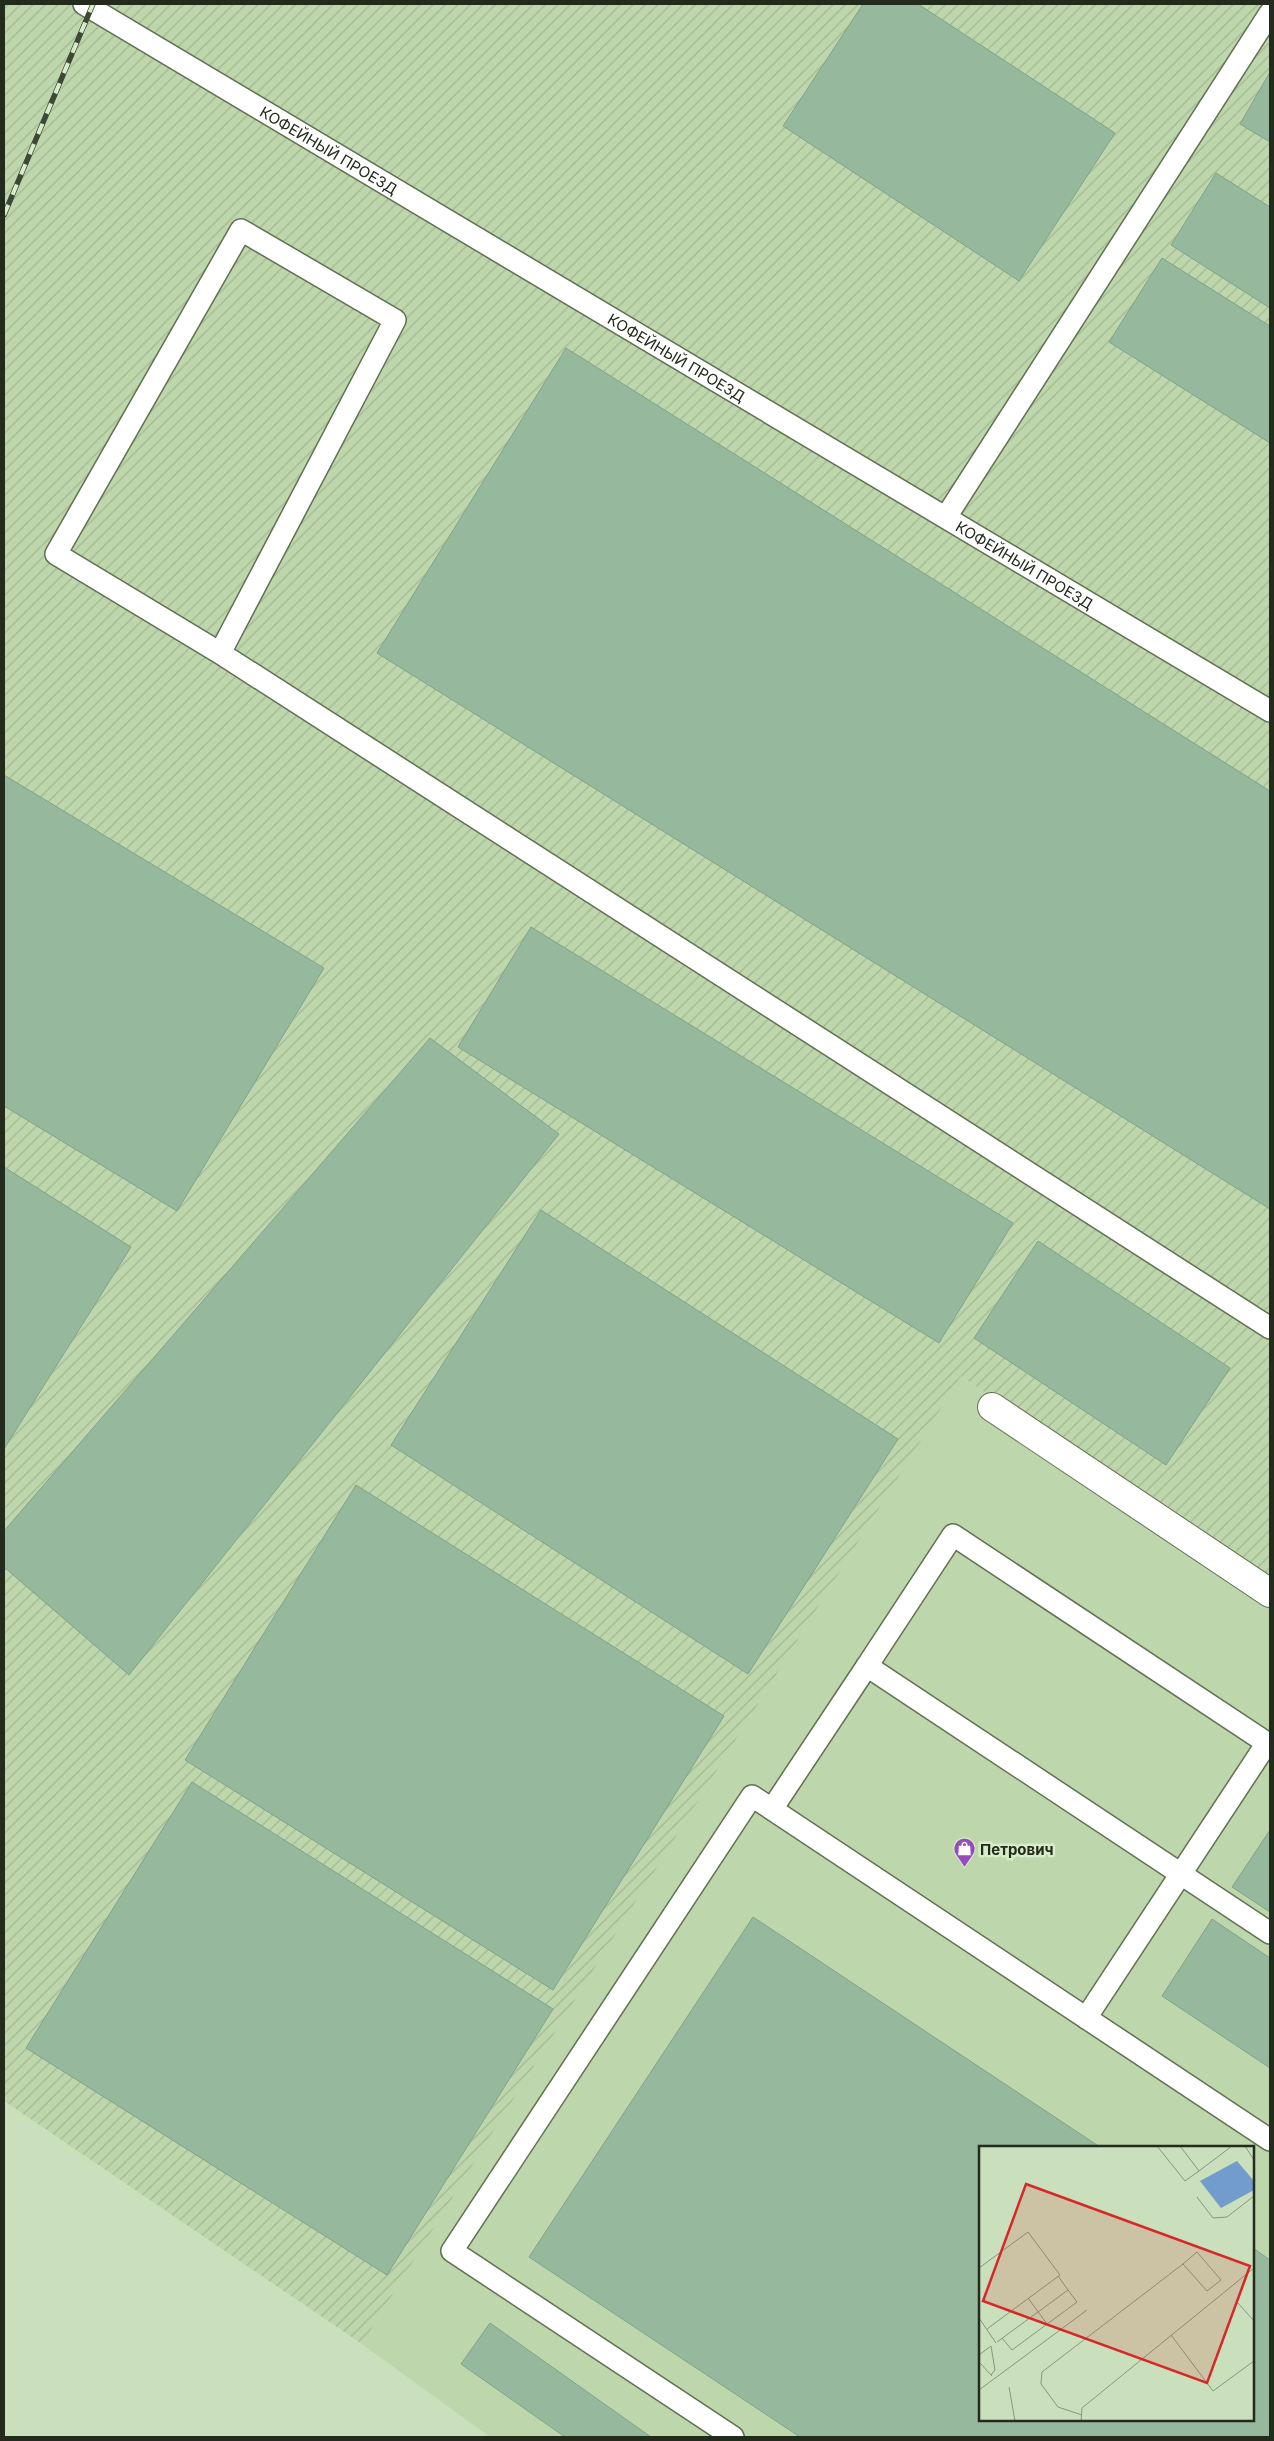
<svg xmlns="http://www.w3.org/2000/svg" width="1274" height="2441" font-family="Inter,sans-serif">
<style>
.built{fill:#bed6ab;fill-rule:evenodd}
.industrial{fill:url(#industrial-furrows)}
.building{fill:#96b99e;stroke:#80a388}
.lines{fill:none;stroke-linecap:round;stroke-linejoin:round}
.lane-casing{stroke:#5f7150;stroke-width:24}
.street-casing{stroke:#5f7150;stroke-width:30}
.lane{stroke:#fff;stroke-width:21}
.street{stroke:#fff;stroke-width:28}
.rail-casing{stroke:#3e4837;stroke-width:5.5}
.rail{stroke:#d7ecc8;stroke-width:4;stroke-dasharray:11;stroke-linecap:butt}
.labels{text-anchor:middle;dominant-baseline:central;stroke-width:5;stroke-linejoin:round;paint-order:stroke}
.street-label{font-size:15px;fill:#232b1d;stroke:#d7ecc8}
.poi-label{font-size:15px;font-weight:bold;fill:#232b1d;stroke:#d7ecc8;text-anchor:start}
.inset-road{fill:none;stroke:#87977c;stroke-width:1}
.view{fill:#d62828;fill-opacity:0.15;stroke:#d62828;stroke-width:2.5}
.inset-edge{fill:none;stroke:#232b1d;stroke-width:2.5}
</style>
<defs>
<pattern id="industrial-furrows" width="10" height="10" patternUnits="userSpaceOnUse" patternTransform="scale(1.25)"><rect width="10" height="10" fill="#bed6ab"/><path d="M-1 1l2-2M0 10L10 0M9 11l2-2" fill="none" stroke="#a3b893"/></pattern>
</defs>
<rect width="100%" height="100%" fill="#cadfbb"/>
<path class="built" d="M961 1376 1270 1589V2437H490L362 2344ZM980 2147H1253V2420H980Z"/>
<path class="industrial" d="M4 4H1270V1589L961 1376 362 2344 4 2101Z"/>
<g class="building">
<path d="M863 4H918L1115 133 1019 281 783 126Z"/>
<path d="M1270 72V142L1240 124Z"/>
<path d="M1216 173 1270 207V308L1171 245Z"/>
<path d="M1162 258 1270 326V443L1109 342Z"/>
<path d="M566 348 1270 791V1209L377 653Z"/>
<path d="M4 775 324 968 177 1211 4 1106Z"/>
<path d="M531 927 1013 1223 939 1343 458 1047Z"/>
<path d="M430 1038 559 1134 129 1675 4 1567V1531Z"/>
<path d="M4 1167 131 1247 4 1449Z"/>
<path d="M541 1210 898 1439 748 1674 391 1445Z"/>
<path d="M1038 1241 1230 1368 1166 1465 974 1338Z"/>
<path d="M356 1485 724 1716 553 1990 185 1760Z"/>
<path d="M192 1782 553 2009 387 2275 26 2048Z"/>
<path d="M1270 1830V1912L1232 1887Z"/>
<path d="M753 1917 1100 2147H980V2420H1253V2248L1270 2260V2437H800L529 2257Z"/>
<path d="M1212 1919 1270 1958V2068L1162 1996Z"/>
<path d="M490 2323 651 2437H565L461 2364Z"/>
</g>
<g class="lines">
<defs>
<g id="lane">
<path id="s1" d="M84 4 1270 711"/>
<path d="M946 517 1270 13"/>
<path d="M220 653 395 320 241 230 56 554 220 653 1270 1328"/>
<path d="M867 1666 953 1535 1270 1745"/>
<path d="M772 1809 867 1666 1270 1933"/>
<path d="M1086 2018 1267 1743"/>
<path d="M733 2437 452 2251 752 1796 1270 2140"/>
</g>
<path id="street" d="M992 1407 1270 1593"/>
</defs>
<use href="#lane" class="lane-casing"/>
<use href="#street" class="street-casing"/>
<use href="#lane" class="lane"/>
<use href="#street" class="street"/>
<defs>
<path id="rail" d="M4 215 93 4"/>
</defs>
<use href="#rail" class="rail-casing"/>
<use href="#rail" class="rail"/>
</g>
<defs>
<symbol id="shop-pin" viewBox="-11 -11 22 30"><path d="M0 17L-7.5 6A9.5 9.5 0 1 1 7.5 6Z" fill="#964cbe" stroke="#d7ecc8"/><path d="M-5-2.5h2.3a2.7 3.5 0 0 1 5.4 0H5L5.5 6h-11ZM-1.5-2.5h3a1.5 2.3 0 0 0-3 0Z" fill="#fff"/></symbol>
</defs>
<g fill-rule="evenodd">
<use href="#shop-pin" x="952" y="1836" width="25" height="34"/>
</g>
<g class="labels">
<g class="street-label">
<text stroke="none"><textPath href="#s1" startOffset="285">КОФЕЙНЫЙ ПРОЕЗД</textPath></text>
<text stroke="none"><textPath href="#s1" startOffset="690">КОФЕЙНЫЙ ПРОЕЗД</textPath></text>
<text stroke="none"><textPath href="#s1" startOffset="1095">КОФЕЙНЫЙ ПРОЕЗД</textPath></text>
</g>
<g class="poi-label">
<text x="980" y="1849">Петрович</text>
</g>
</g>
<g transform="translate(979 2146)">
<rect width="275" height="275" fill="#cadfbb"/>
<path d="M258 15 275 35V44L242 62 221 35Z" fill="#729ccc"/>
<path class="inset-road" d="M178 0 206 35 220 25M201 0 220 25 253 0M266 0 275 14M218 51 234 72 248 71 275 50M0 122 49 86 81 129 8 183M49 152 68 178M259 157 275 175M0 172 17 197M192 189 234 245 275 215M23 192 33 204 98 156 89 144M18 196 89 144 79 130M0 209 12 200 16 224 12 229M0 216 13 230M30 241 36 275M0 244 108 164M103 269 79 261 62 238 63 226 204 118 228 145 242 134 218 106 204 118M102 275 103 262 275 122"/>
<path class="view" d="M47 38 271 120 228 237 4 155Z"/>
<rect width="275" height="275" class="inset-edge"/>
</g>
<rect width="1274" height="2441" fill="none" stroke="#232b1d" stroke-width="10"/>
</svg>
